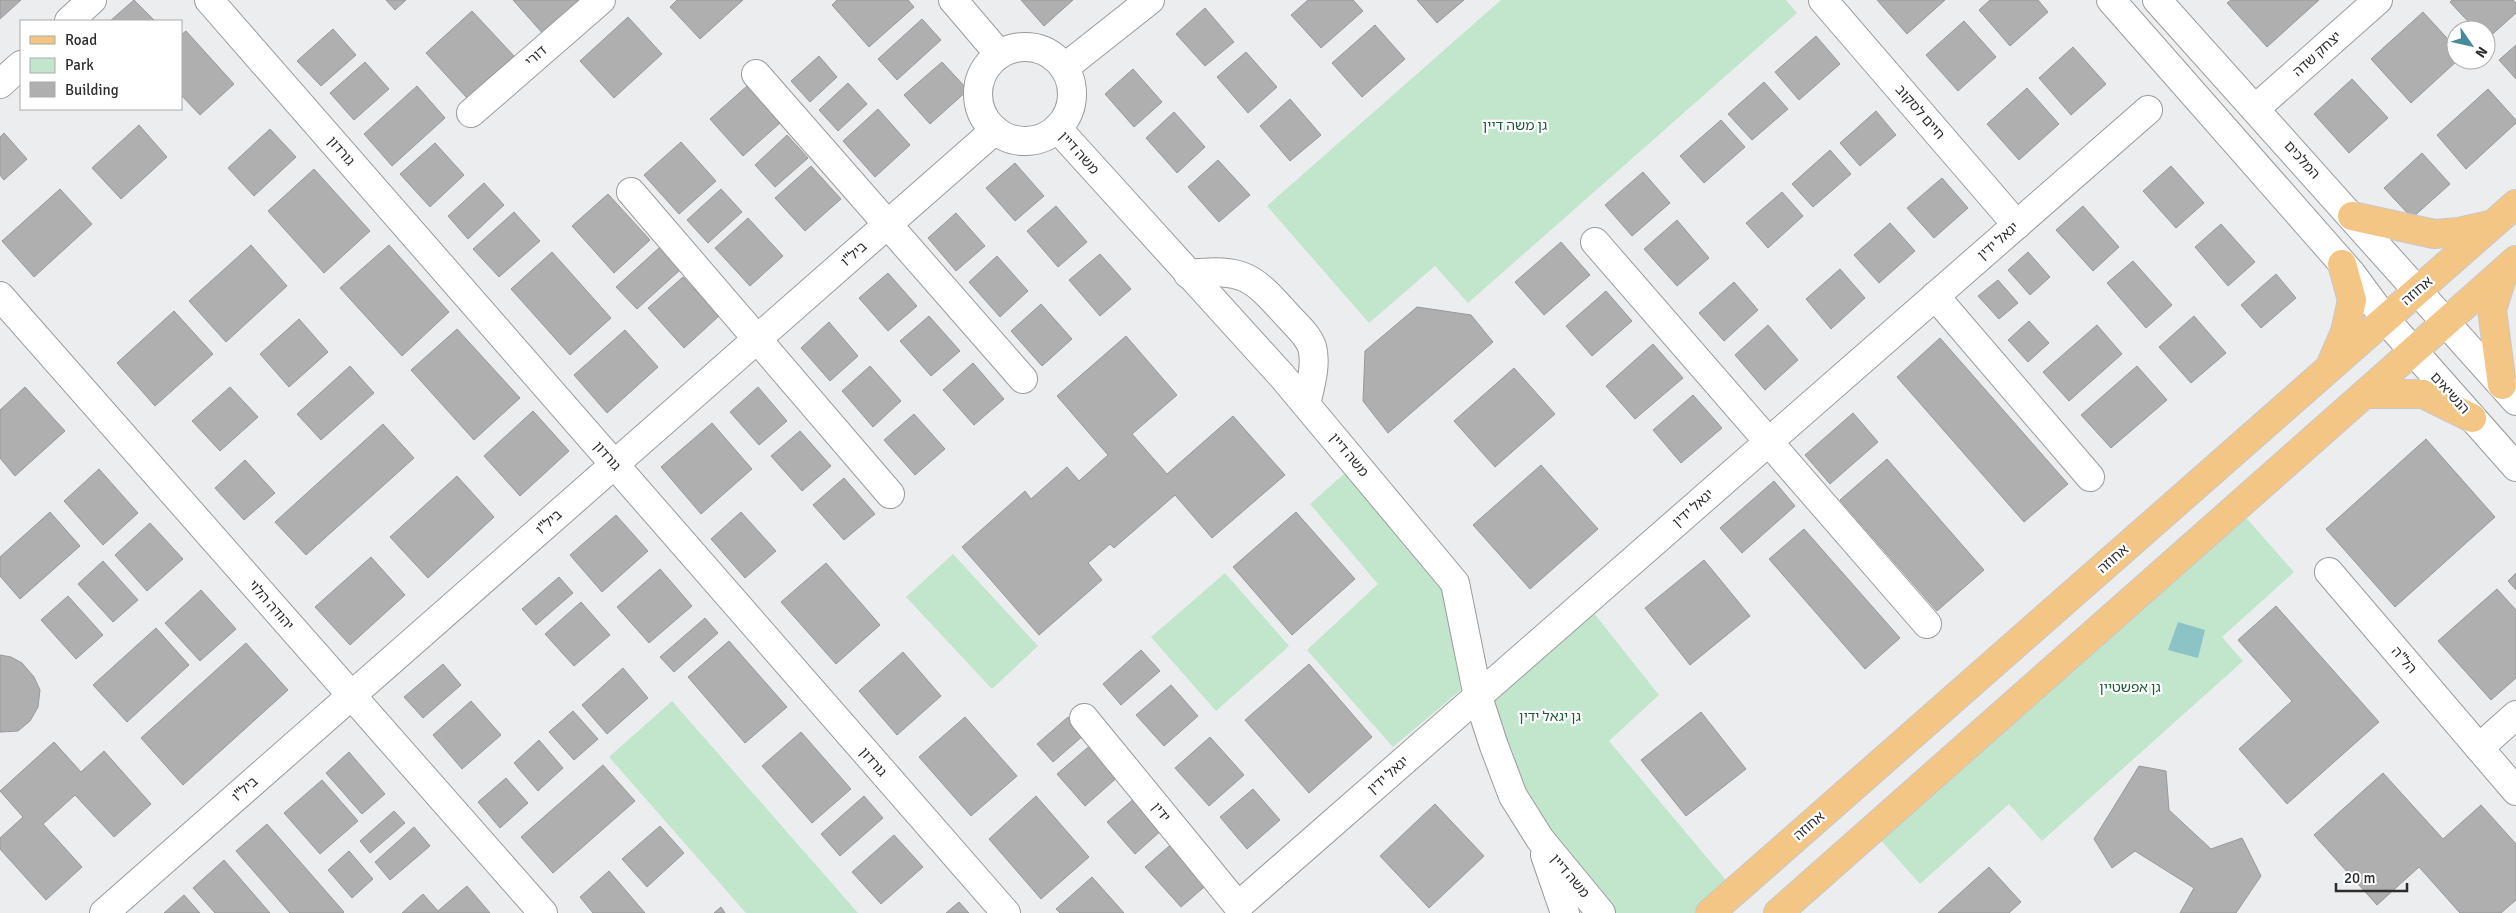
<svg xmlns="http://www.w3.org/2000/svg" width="2516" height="913" font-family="Signika,'Noto Sans Hebrew',sans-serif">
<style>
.green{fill:#c2e6cc}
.water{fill:#8cc3c4}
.building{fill:#afafb0;stroke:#99989a}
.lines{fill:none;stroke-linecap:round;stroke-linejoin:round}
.minor-casing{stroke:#9b9b9c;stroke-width:30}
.major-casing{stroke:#c8c8c8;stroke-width:30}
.minor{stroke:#fff;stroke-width:28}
.major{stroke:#f3c686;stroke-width:28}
.labels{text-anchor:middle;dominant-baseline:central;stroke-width:4.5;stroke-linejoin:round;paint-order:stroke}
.street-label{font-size:14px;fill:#2d2d2d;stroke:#fff}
.park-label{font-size:14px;fill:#1d5a36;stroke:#fff}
</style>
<rect width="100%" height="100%" fill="#ecedee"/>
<g class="green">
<path d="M1501 0H1786L1797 13 1468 303 1435 266 1369 323 1267 206Z"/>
<path d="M1345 473 1442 589 1461 690 1393 747 1307 650 1378 584 1310 504Z"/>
<path d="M2241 512 2294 572 2222 637 2243 661 2042 841 2009 804 1920 884 1878 837Z"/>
<path d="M953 554 1038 646 992 689 906 597Z"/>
<path d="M1225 573 1289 646 1216 711 1151 637Z"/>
<path d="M1585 602 1659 695 1609 741 1735 891 1710 913H1601L1531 824 1478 697Z"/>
<path d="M672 701 858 913H746L609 757Z"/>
</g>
<path class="water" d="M2178 622 2205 630 2198 658 2168 650Z"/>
<g class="building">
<path d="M0 0H21L0 19Z"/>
<path d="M134 0 155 21H110Z"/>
<path d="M386 0H406L395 10Z"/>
<path d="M513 0H585L545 36Z"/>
<path d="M677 0H743L700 39 670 7Z"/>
<path d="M837 0H908L914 7 869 47 832 5Z"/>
<path d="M1021 0H1073L1044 26Z"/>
<path d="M1308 0H1353L1363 11 1321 48 1291 15Z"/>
<path d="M1417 0H1464L1437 23Z"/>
<path d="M1877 0H1945L1907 34Z"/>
<path d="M1990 0H2038L2048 12 2010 46 1979 10Z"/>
<path d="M2231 0H2319L2267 47 2227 3Z"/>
<path d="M2452 0H2513L2516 3V13L2486 40V30H2476L2450 2Z"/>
<path d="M1205 8 1234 42 1205 66 1176 34Z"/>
<path d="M472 11 514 56 467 98 426 53Z"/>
<path d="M2423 12 2456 48V60H2458L2411 103 2371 59Z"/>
<path d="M628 17 662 54 614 98 580 61Z"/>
<path d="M922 19 941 40 897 80 878 59Z"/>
<path d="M1964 21 1996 57 1958 91 1926 55Z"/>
<path d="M1375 25 1405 59 1362 97 1332 63Z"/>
<path d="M333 29 356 55 321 86 297 61Z"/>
<path d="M186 31 234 84 200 115 181 95V35Z"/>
<path d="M1816 36 1840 64 1799 100 1775 72Z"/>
<path d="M2516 45V79L2499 60Z"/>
<path d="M2073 47 2106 84 2071 115 2039 78Z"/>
<path d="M1246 52 1277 87 1248 113 1217 77Z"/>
<path d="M819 56 837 77 810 102 791 81Z"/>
<path d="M365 62 389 89 354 120 330 93Z"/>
<path d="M942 62 968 90 930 124 904 95Z"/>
<path d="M1133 69 1162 102 1134 127 1105 94Z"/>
<path d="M2352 79 2388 118 2349 153 2314 114Z"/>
<path d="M1764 82 1788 109 1752 140 1728 114Z"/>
<path d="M848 83 867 104 838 131 819 110Z"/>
<path d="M417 86 445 118 392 166 364 134Z"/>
<path d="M747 86 780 123 743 156 710 119Z"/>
<path d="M2027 88 2059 124 2019 160 1987 124Z"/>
<path d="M2488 89 2516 120V123L2466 169 2437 135Z"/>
<path d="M1290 99 1321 135 1290 161 1260 126Z"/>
<path d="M878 109 910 145 875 177 843 141Z"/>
<path d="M1876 111 1896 135 1860 166 1840 143Z"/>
<path d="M1174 112 1205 147 1177 173 1146 138Z"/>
<path d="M1721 120 1745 147 1704 183 1680 156Z"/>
<path d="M139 125 167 157 121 199 92 168Z"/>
<path d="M270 129 296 157 254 196 228 168Z"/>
<path d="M4 133 27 159 4 180 0 175V137Z"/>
<path d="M787 135 808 158 775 187 755 165Z"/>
<path d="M681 142 716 181 679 214 644 175Z"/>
<path d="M435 143 464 175 430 207 400 174Z"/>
<path d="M1830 150 1851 174 1813 207 1792 184Z"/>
<path d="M2422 153 2450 184 2412 218 2384 188Z"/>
<path d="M1218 160 1250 195 1219 222 1188 187Z"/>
<path d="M1015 163 1044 196 1015 221 986 188Z"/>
<path d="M811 166 841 199 805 231 775 198Z"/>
<path d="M2171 166 2204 203 2176 228 2143 191Z"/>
<path d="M314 169 370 231 324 273 268 211Z"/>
<path d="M1643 172 1670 203 1632 236 1605 205Z"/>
<path d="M1942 178 1968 208 1934 238 1907 208Z"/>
<path d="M484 183 504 205 468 239 448 216Z"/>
<path d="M60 189 92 224 34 277 2 241Z"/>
<path d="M721 189 742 212 708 243 687 220Z"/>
<path d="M1782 192 1803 216 1768 248 1746 223Z"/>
<path d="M608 194 650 240 614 273 572 226Z"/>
<path d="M1056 206 1087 242 1058 267 1027 231Z"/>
<path d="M2083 206 2119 247 2093 271 2056 230Z"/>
<path d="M514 212 540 241 499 277 473 249Z"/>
<path d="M956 213 985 246 956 271 928 238Z"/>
<path d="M748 218 783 256 750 286 715 248Z"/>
<path d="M1677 220 1709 258 1677 286 1644 249Z"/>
<path d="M1890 223 1915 251 1879 283 1854 255Z"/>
<path d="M2221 224 2255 262 2228 286 2195 247Z"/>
<path d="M1561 242 1590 275 1544 315 1515 282Z"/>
<path d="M251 245 287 286 226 342 189 301Z"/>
<path d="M389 245 449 312 402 356 340 288Z"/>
<path d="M660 247 680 270 637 309 616 287Z"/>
<path d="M552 252 611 318 570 355 511 289Z"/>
<path d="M2028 252 2050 277 2030 295 2008 270Z"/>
<path d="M1100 254 1131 289 1100 316 1069 280Z"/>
<path d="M997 256 1028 291 1000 317 969 282Z"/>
<path d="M2133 261 2172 305 2146 328 2107 283Z"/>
<path d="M1840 269 1865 298 1831 329 1806 299Z"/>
<path d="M888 273 917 306 888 331 859 298Z"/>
<path d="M2276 274 2296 298 2261 328 2241 305Z"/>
<path d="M683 277 719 316 684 348 648 308Z"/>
<path d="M1998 280 2018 303 1999 319 1978 296Z"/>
<path d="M1734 282 1758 310 1724 341 1699 313Z"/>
<path d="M1606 291 1632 321 1592 356 1566 326Z"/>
<path d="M1041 304 1072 339 1042 366 1011 331Z"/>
<path d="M1417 307 1471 315 1493 342 1388 433 1363 401 1365 351Z"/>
<path d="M174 311 213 354 155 406 117 363Z"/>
<path d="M929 316 960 351 931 376 900 341Z"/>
<path d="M2194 316 2226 353 2191 383 2159 347Z"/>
<path d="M299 319 328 352 289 387 260 354Z"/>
<path d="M2029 321 2049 343 2028 362 2008 340Z"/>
<path d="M829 322 858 356 830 381 801 348Z"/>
<path d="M1768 325 1798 360 1765 390 1735 355Z"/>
<path d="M2097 325 2122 354 2069 401 2043 372Z"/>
<path d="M457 329 520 398 474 440 411 370Z"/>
<path d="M625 330 658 367 607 413 574 375Z"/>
<path d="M1126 336 1177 395 1132 434 1167 474 1233 416 1285 475 1212 538 1175 495 1114 548 1110 544 1088 563 1102 580 1039 635 962 547 1025 491 1031 499 1067 467 1079 481 1108 455 1057 396Z"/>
<path d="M1940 338 2068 484 2024 522 1897 377Z"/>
<path d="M1653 344 1683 378 1635 419 1606 386Z"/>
<path d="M973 363 1004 399 974 425 943 390Z"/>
<path d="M350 366 374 393 321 440 297 414Z"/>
<path d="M870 366 901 401 873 427 842 391Z"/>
<path d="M2137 366 2167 400 2111 448 2081 415Z"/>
<path d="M1514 368 1555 414 1495 467 1454 421Z"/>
<path d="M25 387 65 431 15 476 0 458V410Z"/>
<path d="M230 387 258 417 220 451 192 421Z"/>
<path d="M758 387 787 421 759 445 730 412Z"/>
<path d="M1693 395 1722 428 1681 463 1653 430Z"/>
<path d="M533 411 569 451 520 496 484 456Z"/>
<path d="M1853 413 1878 442 1830 484 1805 455Z"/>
<path d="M914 414 945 449 915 475 884 440Z"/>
<path d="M712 423 752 469 701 514 661 467Z"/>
<path d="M383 424 414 458 306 555 275 522Z"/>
<path d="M800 431 831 466 802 491 771 456Z"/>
<path d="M2426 439 2495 517 2395 607 2326 529Z"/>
<path d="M1887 459 1984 570 1937 611 1840 500Z"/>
<path d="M245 460 275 493 244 520 215 488Z"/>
<path d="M1541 465 1598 529 1530 589 1473 525Z"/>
<path d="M99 469 138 513 103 545 64 501Z"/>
<path d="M457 476 494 517 428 578 390 537Z"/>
<path d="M844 478 875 514 844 540 813 505Z"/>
<path d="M1774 481 1795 506 1742 553 1720 528Z"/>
<path d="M50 512 80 546 20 599 0 576V557Z"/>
<path d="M741 512 776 551 745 578 711 539Z"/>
<path d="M1296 512 1355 579 1292 635 1233 567Z"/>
<path d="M616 515 648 551 602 592 570 555Z"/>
<path d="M150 523 183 559 147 591 115 555Z"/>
<path d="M1804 529 1900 638 1865 669 1769 559Z"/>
<path d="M371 557 405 595 350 645 315 607Z"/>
<path d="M1704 560 1750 616 1690 665 1645 608Z"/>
<path d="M103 561 138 600 113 622 78 584Z"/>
<path d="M826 563 880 625 836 664 781 602Z"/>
<path d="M660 569 692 606 649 643 617 607Z"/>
<path d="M2516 573V590L2508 581Z"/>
<path d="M559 577 573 593 536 625 522 609Z"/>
<path d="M2497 589 2516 610V678L2491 700 2438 641Z"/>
<path d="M201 590 236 629 200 661 165 623Z"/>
<path d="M68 596 103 635 76 659 41 620Z"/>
<path d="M581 602 610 635 574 666 545 634Z"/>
<path d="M2276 606 2379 722 2287 804 2239 749 2292 701 2238 640Z"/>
<path d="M705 618 718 633 674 672 660 657Z"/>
<path d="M156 628 189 665 127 722 93 685Z"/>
<path d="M729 641 787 707 745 743 688 677Z"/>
<path d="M246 643 288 690 183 785 141 738Z"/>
<path d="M1141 650 1160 671 1121 705 1103 684Z"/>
<path d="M903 652 941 696 897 735 859 691Z"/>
<path d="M0 655 11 657 22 663 34 677 40 690 38 707 30 721 18 731 0 732Z"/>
<path d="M443 664 461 685 423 718 404 697Z"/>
<path d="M1309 664 1372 737 1309 793 1245 720Z"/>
<path d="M623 668 648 698 607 734 582 705Z"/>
<path d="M1171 685 1198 716 1164 746 1136 715Z"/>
<path d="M471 701 501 735 462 769 433 735Z"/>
<path d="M573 711 598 739 574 760 549 732Z"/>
<path d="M1701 712 1746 769 1686 816 1641 760Z"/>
<path d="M965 717 1017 776 971 816 919 757Z"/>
<path d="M1068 717 1084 735 1053 762 1037 744Z"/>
<path d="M801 732 851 789 812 823 762 766Z"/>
<path d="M1210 737 1244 775 1209 806 1175 768Z"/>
<path d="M539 740 563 768 538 791 514 763Z"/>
<path d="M54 742 81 772 104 751 151 804 114 837 75 795 43 824 82 867 46 900 0 849V838L23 817 0 791Z"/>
<path d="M1093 743 1121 774 1085 806 1057 774Z"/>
<path d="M349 752 385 794 362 814 326 773Z"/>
<path d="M603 765 635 801 553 873 521 837Z"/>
<path d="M2139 766 2166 771 2169 810 2211 849 2242 838 2261 876 2236 913H2180L2194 888 2135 851 2112 868 2094 839Z"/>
<path d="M2383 773 2443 839 2481 805 2516 844V900L2501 913H2460L2419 867 2377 905 2314 835Z"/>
<path d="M506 778 528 803 500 828 478 802Z"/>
<path d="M322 780 358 821 320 854 284 813Z"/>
<path d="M1253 789 1280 820 1247 849 1220 817Z"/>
<path d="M864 796 883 818 840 856 821 834Z"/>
<path d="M1036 796 1089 857 1041 899 989 839Z"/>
<path d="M1136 797 1163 829 1135 854 1107 822Z"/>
<path d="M1435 804 1484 856 1429 908 1380 856Z"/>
<path d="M394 811 405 823 370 853 360 841Z"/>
<path d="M267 824 344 912 343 913H290L236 851Z"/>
<path d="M660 826 684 853 647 887 622 859Z"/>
<path d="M414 827 430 846 390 880 375 862Z"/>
<path d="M894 835 923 867 881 904 852 872Z"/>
<path d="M1175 841 1210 882 1181 907 1145 867Z"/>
<path d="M349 851 373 879 352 898 328 870Z"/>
<path d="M224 860 270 913H215L193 888Z"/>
<path d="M1989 867 2021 902 2009 913H1938Z"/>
<path d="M609 871 645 913H593L580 897Z"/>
<path d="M1092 877 1124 913H1060L1056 909Z"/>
<path d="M467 886 490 913H402L423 894 438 911Z"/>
<path d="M184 895 200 913H164Z"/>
<path d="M959 902 969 913H946Z"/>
<path d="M721 907 725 913H714Z"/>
</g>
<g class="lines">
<defs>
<g id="minor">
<path d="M209 0 1006 913"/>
<path d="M953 0 999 54"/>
<path d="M1823 0 2017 225"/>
<path d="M2111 0 2351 273 2385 319 2516 467"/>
<path d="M2157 0 2516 401"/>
<path d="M69 21 92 0"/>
<circle cx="1025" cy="94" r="47"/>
<path d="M1064 68 1150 0"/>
<path d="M756 74 1023 379"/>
<path d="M0 84 21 65"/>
<path d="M2256 108 2378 0"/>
<path d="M471 113 601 0"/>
<path d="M1057 128 1282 376 1455 583 1478 697 1494 746 1513 796 1540 839 1601 913"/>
<path d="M631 192 890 494"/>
<path d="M1595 242 1927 624"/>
<path d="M1188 274C1244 268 1252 276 1288 316 1296 325 1308 335 1312 347 1317 364 1310 387 1306 404"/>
<path d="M0 296 543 913"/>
<path d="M1935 296 2090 477"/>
<path d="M2329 572 2516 791"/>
<path d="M1084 718 1238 906 2148 110"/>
<path d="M2479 748 2516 715"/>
<path d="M1545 855 1565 913"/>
<path d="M104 913 995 130"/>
</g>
<g id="major">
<path d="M2352 216 2434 234 2459 232 2490 225"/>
<path d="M2332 362 2345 332 2352 300 2342 264"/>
<path d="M2502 385 2492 310 2504 271"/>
<path d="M2365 394H2423L2472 418"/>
<path d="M1710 913 2516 204"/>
<path d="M1778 913 2516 260"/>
</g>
</defs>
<use href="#minor" class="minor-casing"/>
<use href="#major" class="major-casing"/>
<use href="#minor" class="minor"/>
<use href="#major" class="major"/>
</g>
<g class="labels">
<g class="street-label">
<text transform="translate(2317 54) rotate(-42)">יצחק שדה</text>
<text transform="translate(536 56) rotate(-41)">דורי</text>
<text transform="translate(1920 112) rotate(49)">חיים לסקוב</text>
<text transform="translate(341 151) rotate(49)">גורדון</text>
<text transform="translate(1079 153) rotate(48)">משה דיין</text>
<text transform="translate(2302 160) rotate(48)">המלכים</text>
<text transform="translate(1998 241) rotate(-41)">יגאל ידין</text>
<text transform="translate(854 254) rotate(-41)">ביל"ו</text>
<text transform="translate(2417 291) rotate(-41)">אחוזה</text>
<text transform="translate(2450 393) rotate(48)">הנשיאים</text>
<text transform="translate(1349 455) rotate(50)">משה דיין</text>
<text transform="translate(607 456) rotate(49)">גורדון</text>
<text transform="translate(1693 508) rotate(-41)">יגאל ידין</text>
<text transform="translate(549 522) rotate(-41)">ביל"ו</text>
<text transform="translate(2113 559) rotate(-41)">אחוזה</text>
<text transform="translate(271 605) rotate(49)">יהודה הלוי</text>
<text transform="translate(2404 660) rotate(49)">הל"ה</text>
<text transform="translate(873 762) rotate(49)">גורדון</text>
<text transform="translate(1388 775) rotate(-41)">יגאל ידין</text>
<text transform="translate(245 789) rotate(-41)">ביל"ו</text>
<text transform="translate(1161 812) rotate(51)">ידין</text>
<text transform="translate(1809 826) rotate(-41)">אחוזה</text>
<text transform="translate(1570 876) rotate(50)">משה דיין</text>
</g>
<g class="park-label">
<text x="1515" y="125">גן משה דיין</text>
<text x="2130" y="687">גן אפשטיין</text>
<text x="1550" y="716">גן יגאל ידין</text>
</g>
</g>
<rect x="20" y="20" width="162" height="90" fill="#ffffff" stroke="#ababab"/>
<rect x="30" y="36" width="25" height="8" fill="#f3c686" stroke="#ababab"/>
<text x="65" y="45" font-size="15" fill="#2d2d2d">Road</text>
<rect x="30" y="58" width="25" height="15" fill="#c2e6cc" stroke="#ababab"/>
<text x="65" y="70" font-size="15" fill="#2d2d2d">Park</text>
<rect x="30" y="82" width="25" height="15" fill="#afafb0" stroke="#ababab"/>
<text x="65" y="95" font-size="15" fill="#2d2d2d">Building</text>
<g transform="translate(2471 45) rotate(124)"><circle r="24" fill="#ffffff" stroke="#ababab"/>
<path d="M0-4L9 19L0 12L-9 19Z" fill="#478a99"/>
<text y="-8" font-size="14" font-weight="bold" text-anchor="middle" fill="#2d2d2d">N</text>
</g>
<path d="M2336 883v8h71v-8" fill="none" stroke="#2d2d2d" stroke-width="2.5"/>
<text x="2344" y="883" font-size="15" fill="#2d2d2d" stroke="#ffffff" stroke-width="4" paint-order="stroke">20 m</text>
</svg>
